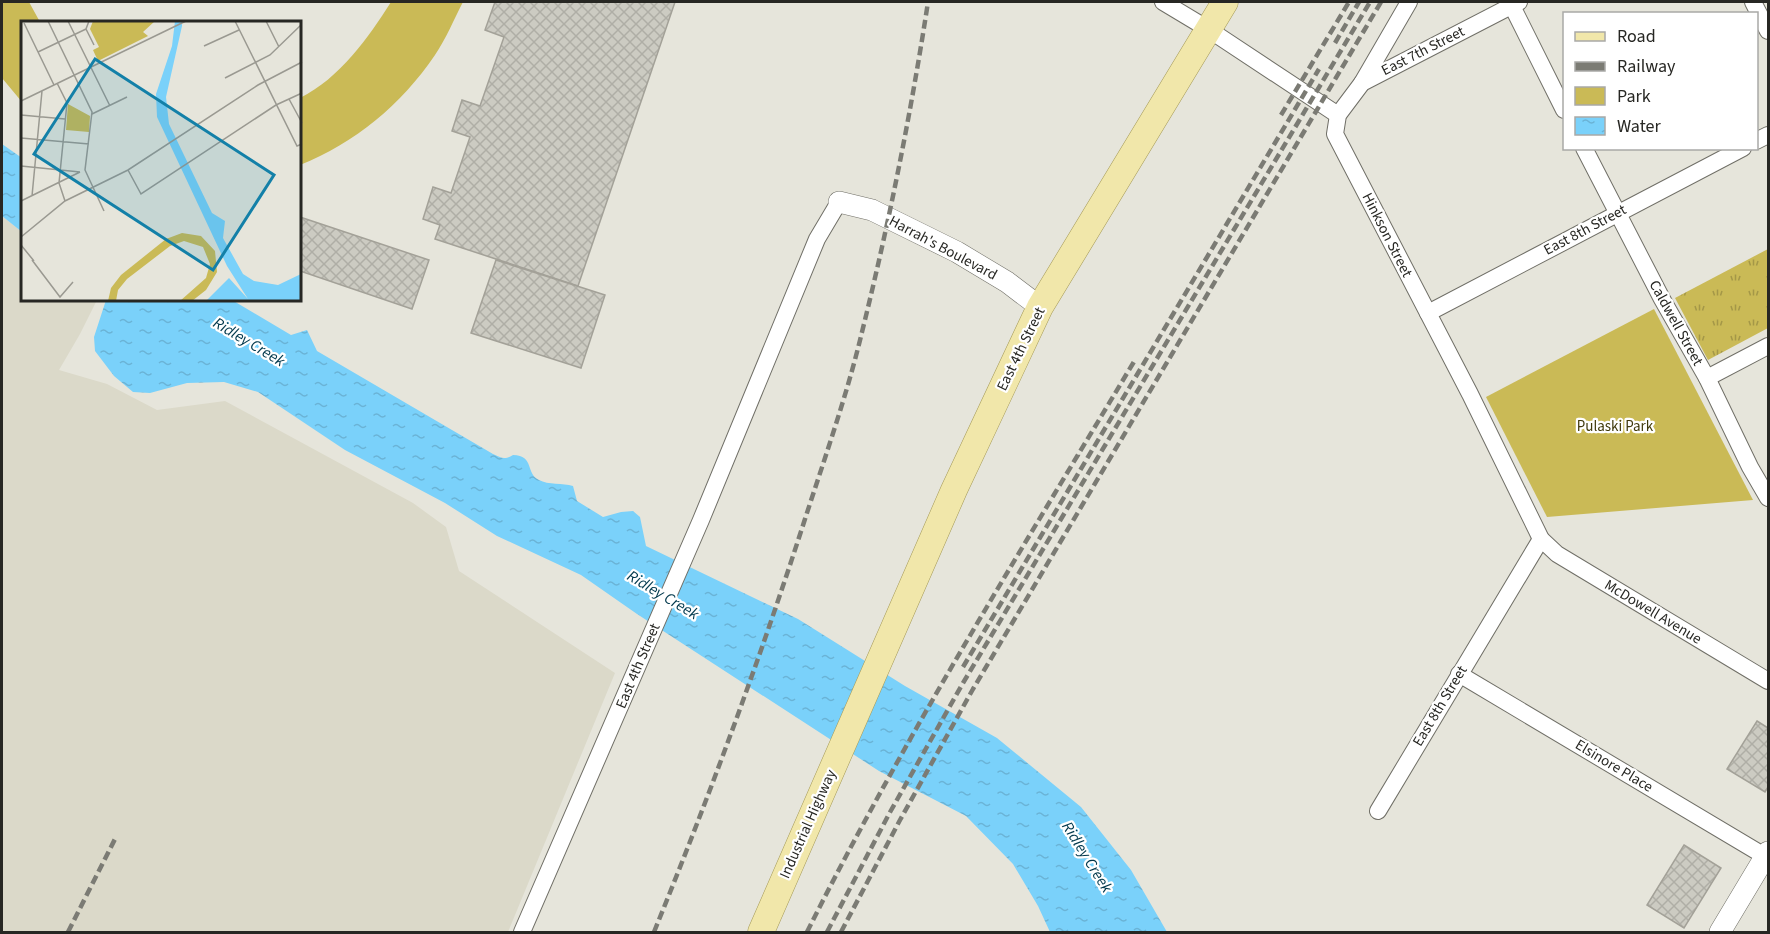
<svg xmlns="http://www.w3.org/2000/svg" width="1770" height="934" font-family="'Source Sans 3',sans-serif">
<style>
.built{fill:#dbd9c9}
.grass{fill:url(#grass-tufts)}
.park{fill:#caba56}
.water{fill:url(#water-ripples)}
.building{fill:url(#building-cross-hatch);stroke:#a3a198;stroke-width:1.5}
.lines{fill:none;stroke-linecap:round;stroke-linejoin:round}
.minor-casing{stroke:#706f67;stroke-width:18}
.tertiary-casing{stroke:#706f67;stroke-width:22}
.primary-casing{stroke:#a49956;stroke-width:27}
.minor{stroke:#fff;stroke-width:16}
.tertiary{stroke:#fff;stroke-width:21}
.primary{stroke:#f1e7aa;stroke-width:26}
.rail{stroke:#7b7b74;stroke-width:4.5;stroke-dasharray:9 4.5;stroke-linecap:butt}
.labels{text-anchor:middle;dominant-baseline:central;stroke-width:4.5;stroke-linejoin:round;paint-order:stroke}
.street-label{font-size:15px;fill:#272723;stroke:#fff}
.park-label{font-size:15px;fill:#3f380a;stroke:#fff}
.water-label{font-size:16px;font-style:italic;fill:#01384c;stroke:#fff}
.inset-road{fill:none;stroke:#9a9991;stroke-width:1.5}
.view{fill:#1380a8;fill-opacity:0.15;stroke:#1380a8;stroke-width:3}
.inset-edge{fill:none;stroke:#272723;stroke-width:3}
</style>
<defs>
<pattern id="grass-tufts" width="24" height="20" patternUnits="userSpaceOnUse" patternTransform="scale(1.5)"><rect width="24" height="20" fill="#caba56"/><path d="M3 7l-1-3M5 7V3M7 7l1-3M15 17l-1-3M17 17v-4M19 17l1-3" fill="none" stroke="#a49747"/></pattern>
<pattern id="water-ripples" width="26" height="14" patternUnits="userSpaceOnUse" patternTransform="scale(1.5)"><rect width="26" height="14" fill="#7ad1fa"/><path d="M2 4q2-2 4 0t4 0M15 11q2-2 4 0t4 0" fill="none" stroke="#6ab3d6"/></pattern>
<pattern id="building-cross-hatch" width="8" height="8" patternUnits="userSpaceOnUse" patternTransform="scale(1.5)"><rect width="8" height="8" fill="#cccbc2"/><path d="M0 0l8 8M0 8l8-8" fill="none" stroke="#afaea6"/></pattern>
</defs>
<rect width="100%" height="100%" fill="#e6e5db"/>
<path class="built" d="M2 216 22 232V300H97L80 334 59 370 107 384 157 410 225 401 413 503 446 527 459 571 615 673 508 932H2Z"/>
<path class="grass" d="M1768 249V328L1708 360 1675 298Z"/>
<g class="park">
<path d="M2 2H29L40 22H22V102L2 78Z"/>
<path d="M391 2H463C454 19 446 39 435 55 401 105 355 143 300 165V98C340 78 368 38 391 2Z"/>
<path d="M1654 309 1753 500 1547 517 1486 397Z"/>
</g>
<g class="water">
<path d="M2 144 22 158V232L2 216Z"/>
<path d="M106 300H232L291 335 307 330 317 351 493 454C501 458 505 460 513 455 535 456 525 473 539 480 548 485 563 483 573 486L577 501 603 517 621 512 633 511 640 517 646 546 798 619 905 686 997 738 1081 807 1131 870 1167 932H1050L1038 906 1013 864 966 816 879 771 637 614 581 575 497 536 445 503 345 450 258 392 224 382 187 383 150 393 133 392 114 376 95 351 94 337Z"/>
</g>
<g class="building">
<path d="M495 2H675L578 286 435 239 440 225 423 219 433 187 451 193 470 137 452 131 462 100 480 106 504 37 485 30Z"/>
<path d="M300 217 429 260 412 309 300 271Z"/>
<path d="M496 260 605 295 581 368 471 333Z"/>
<path d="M1757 721 1768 728V787L1765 792 1727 769Z"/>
<path d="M1684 845 1721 868 1684 928 1647 905Z"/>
</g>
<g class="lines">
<defs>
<g id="minor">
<path d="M1163 2 1208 29 1338 115"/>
<path d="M1510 2 1564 110"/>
<path d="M1519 2 1362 83 1338 115 1335 134 1470 394 1541 539 1557 554 1768 681"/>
<path d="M1753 2 1768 31"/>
<path d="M1362 83 1409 2"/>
<path d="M1756 141 1768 135"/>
<path d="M1584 148 1662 299 1707 378 1750 467 1768 498"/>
<path d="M1428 313 1743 148"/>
<path d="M1707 378 1768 346"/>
<path d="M1459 674 1768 858"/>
<path d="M1378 811 1541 539"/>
<path d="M522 932 701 520 817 239 839 202"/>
</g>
<g id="tertiary">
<path d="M839 202 872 210 957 252 1007 282 1040 307"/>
<path d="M1720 932 1768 852"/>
</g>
<path id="primary" d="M761 932 954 490 1040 307 1225 2"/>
</defs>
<use href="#minor" class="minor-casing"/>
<use href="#tertiary" class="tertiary-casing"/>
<use href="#primary" class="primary-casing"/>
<use href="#minor" class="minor"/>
<use href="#tertiary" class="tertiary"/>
<use href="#primary" class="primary"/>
<g class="rail">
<path d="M1335 43 1359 2"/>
<path d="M1281 115 1349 2"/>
<path d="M963 667 1319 69"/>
<path d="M68 932 115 839"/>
<path d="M654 932C709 797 760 659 805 519 825 457 847 395 862 332 889 223 911 113 928 2"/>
<path d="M807 932C905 736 1022 549 1135 360"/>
<path d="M827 932 889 814 963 683 1370 2"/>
<path d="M841 932 900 820 973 689 1381 2"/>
</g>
</g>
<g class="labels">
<g class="street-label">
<text transform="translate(1423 51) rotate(-27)">East 7th Street</text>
<text transform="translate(1585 230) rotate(-28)">East 8th Street</text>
<text transform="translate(1387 235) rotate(63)">Hinkson Street</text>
<text transform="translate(943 248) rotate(28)">Harrah's Boulevard</text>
<text transform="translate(1676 323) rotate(61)">Caldwell Street</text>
<text transform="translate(1021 349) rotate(-64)">East 4th Street</text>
<text transform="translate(1653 612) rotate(31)">McDowell Avenue</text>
<text transform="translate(638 666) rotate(-67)">East 4th Street</text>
<text transform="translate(1440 706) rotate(-59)">East 8th Street</text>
<text transform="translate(1614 766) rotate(31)">Elsinore Place</text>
<text transform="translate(808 824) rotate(-66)">Industrial Highway</text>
</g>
<g class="park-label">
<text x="1615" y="426">Pulaski Park</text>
</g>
<g class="water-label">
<text transform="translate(249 342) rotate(31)">Ridley Creek</text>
<text transform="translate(663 595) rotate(31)">Ridley Creek</text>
<text transform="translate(1087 857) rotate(58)">Ridley Creek</text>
</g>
</g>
<g transform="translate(21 21)">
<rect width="280" height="280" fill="#e6e5db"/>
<path d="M72 0H134L122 11 127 15 77 40 72 29 78 26 69 8ZM47 83 69 95 68 111 45 109ZM161 212 180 215 194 230 196 251 185 269 171 280H159L185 257 189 243 182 226 163 220 149 225 106 258 97 269 95 280H87L90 267 100 254 145 218Z" fill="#caba56"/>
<path d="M154 0H161V5L145 76 148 103 191 192 204 200 202 217 222 253 233 260 257 264 280 253V280H185L208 257 227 278 206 245 136 96 135 73 151 25Z" fill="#7ad1fa"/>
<path class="inset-road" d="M27 0 71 91 64 149 83 190M47 0 89 85M68 0 65 8 73 24M214 0 276 125 281 123M245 0 258 26M3 2 33 64M183 25 218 9M17 31 65 8M204 57 249 34 280 4M36 62 46 82 38 162 44 180M268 78 281 102M0 80 165 0M71 93 106 76M0 94 44 98M0 117 68 123M0 145 59 151M107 149 120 173 255 84 281 72M11 175 21 70M0 180 59 151M0 216 44 180 107 149 237 64 281 41M0 224 13 240M11 239 39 276 52 261"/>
<path class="view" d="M74 38 253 154 192 249 13 133Z"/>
<rect width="280" height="280" class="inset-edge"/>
</g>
<rect width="1770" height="934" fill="none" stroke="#272723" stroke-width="6"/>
<rect x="1563" y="12" width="195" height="138" fill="#ffffff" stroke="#a9a9a7" stroke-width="1.5"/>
<rect x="1575" y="32" width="30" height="9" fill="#f1e7aa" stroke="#a9a9a7" stroke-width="1.5"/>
<text x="1617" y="42" font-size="18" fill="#272723">Road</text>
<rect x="1575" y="62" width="30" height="9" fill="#7b7b74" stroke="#a9a9a7" stroke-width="1.5"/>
<text x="1617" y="72" font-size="18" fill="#272723">Railway</text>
<rect x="1575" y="87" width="30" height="18" fill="#caba56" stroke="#a9a9a7" stroke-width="1.5"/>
<text x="1617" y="102" font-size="18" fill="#272723">Park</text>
<rect x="1575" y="117" width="30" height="18" fill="url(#water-ripples)" stroke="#a9a9a7" stroke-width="1.5"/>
<text x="1617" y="132" font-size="18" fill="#272723">Water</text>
</svg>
